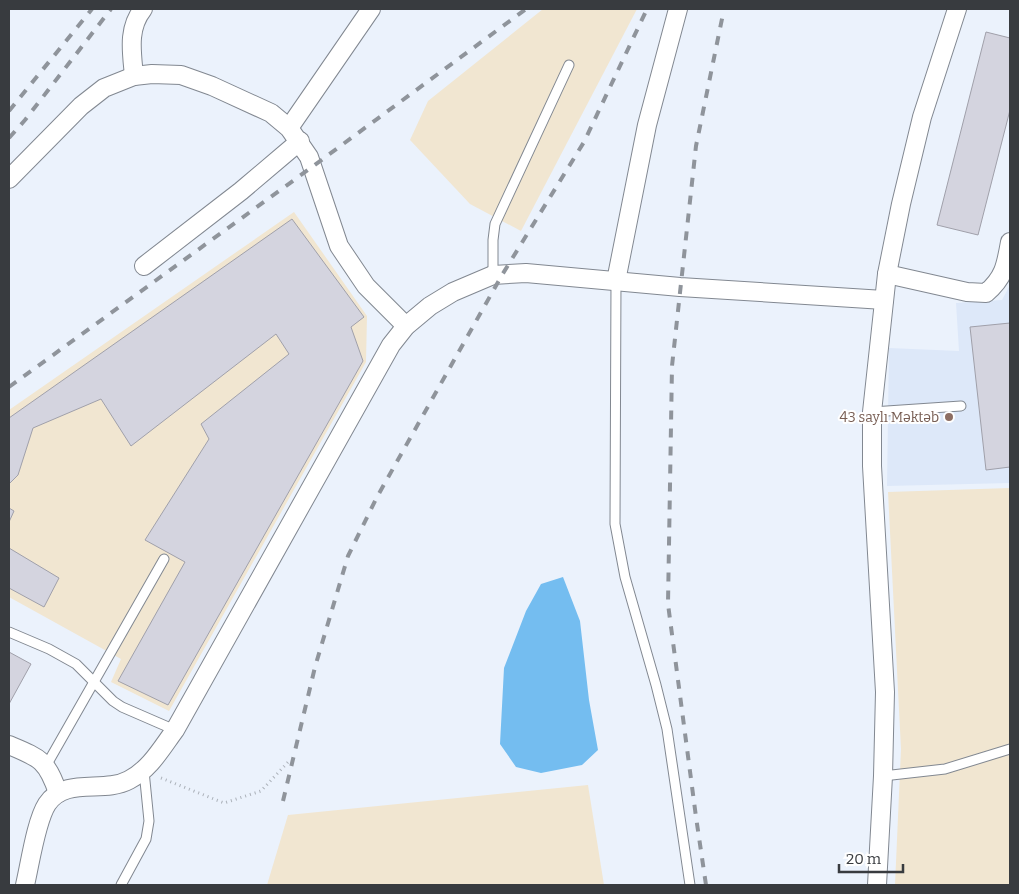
<svg xmlns="http://www.w3.org/2000/svg" width="1019" height="894" font-family="Bitter,serif">
<style>
.industrial{fill:#f1e6d1}
.built{fill:#dde8f9}
.water{fill:#74bdf0}
.building{fill:#d4d4df;stroke:#a0a0aa}
.lines{fill:none;stroke-linecap:round;stroke-linejoin:round}
.service-casing{stroke:#828891;stroke-width:11}
.minor-casing{stroke:#828891;stroke-width:20}
.path{stroke:#abb1b9;stroke-width:3;stroke-dasharray:1 4;stroke-linecap:butt}
.service{stroke:#fff;stroke-width:9}
.minor{stroke:#fff;stroke-width:18}
.rail{stroke:#8f949b;stroke-width:4;stroke-dasharray:9 9;stroke-linecap:butt}
.education-dot{fill:#8d6e63;stroke:#fff;stroke-width:2}
.labels{text-anchor:middle;dominant-baseline:central;stroke-width:4;stroke-linejoin:round;paint-order:stroke}
.education-label{font-size:14px;fill:#785e54;stroke:#fff;text-anchor:end}
</style>
<rect width="100%" height="100%" fill="#ebf2fc"/>
<g class="industrial">
<path d="M543 9H637L521 231 470 204 410 140 428 101Z"/>
<path d="M294 212 367 316 366 362 169 711 111 682 121 659 9 597V410Z"/>
<path d="M1010 488V885H895L901 749 888 492Z"/>
<path d="M588 785 604 885H267L288 815Z"/>
</g>
<path class="built" d="M1010 285V483L887 486 889 348 959 351 956 303 1002 300Z"/>
<path class="water" d="M563 577 580 621 589 700 598 750 582 765 541 773 516 767 500 744 504 668 526 611 541 584Z"/>
<g class="building">
<path d="M986 32 1010 38V110L978 235 937 225Z"/>
<path d="M292 219 364 317 351 327 363 361 168 705 118 681 185 562 145 540 209 439 201 424 289 354 276 334 131 446 101 399 33 428 18 475 9 484V418Z"/>
<path d="M1010 323V467L986 470 970 327Z"/>
<path d="M9 508 14 511 9 522Z"/>
<path d="M9 548 59 578 44 607 9 588Z"/>
<path d="M9 652 31 664 9 704Z"/>
</g>
<g class="lines">
<defs>
<g id="service">
<path d="M493 275V240L495 224 569 65"/>
<path d="M616 281 615 524 625 577 656 685 667 729 690 885"/>
<path d="M872 412 961 406"/>
<path d="M9 632 49 649 76 664 113 701 122 707 175 730"/>
<path d="M46 766 164 559"/>
<path d="M883 776 945 769 1010 749"/>
<path d="M121 885 146 839 149 821 144 771"/>
</g>
<g id="minor">
<path d="M134 76C132 53 127 29 143 9"/>
<path d="M289 128 371 9"/>
<path d="M9 179 81 106 104 88 134 76 152 74 181 75 212 86 271 113 289 128 309 157 339 246 366 286 406 326"/>
<path d="M144 266 241 191 300 141"/>
<path d="M887 274 967 292 986 293C1004 278 1006 265 1010 242"/>
<path d="M616 281 647 125 678 9"/>
<path d="M9 745C40 758 47 760 58 793"/>
<path d="M25 885C30 864 36 821 47 804 66 776 103 794 129 780 150 769 161 749 175 730L391 345 406 326 430 306 453 292 493 275 526 273 680 287 884 300"/>
<path d="M877 885 883 776 885 692 872 466V412L887 274 901 204 922 117 957 9"/>
</g>
</defs>
<use href="#service" class="service-casing"/>
<use href="#minor" class="minor-casing"/>
<path class="path" d="M161 778 224 803 261 791 289 761"/>
<use href="#service" class="service"/>
<use href="#minor" class="minor"/>
<g class="rail">
<path d="M9 111 92 9"/>
<path d="M9 138 25 120 111 9"/>
<path d="M9 387 312 167 526 9"/>
<path d="M283 801 315 667 348 556 377 497 502 275 584 142 647 9"/>
<path d="M706 885 696 817 668 604 672 366 696 146 724 9"/>
</g>
</g>
<circle class="education-dot" cx="949" cy="417" r="5"/>
<g class="labels">
<g class="education-label">
<text x="939" y="417">43 saylı Məktəb</text>
</g>
</g>
<rect width="1019" height="894" fill="none" stroke="#383b3f" stroke-width="20"/>
<path d="M839 864v8h64v-8" fill="none" stroke="#383b3f" stroke-width="2.5"/>
<text x="846" y="864" font-size="15" fill="#383b3f" stroke="#ffffff" stroke-width="4" paint-order="stroke">20 m</text>
</svg>
